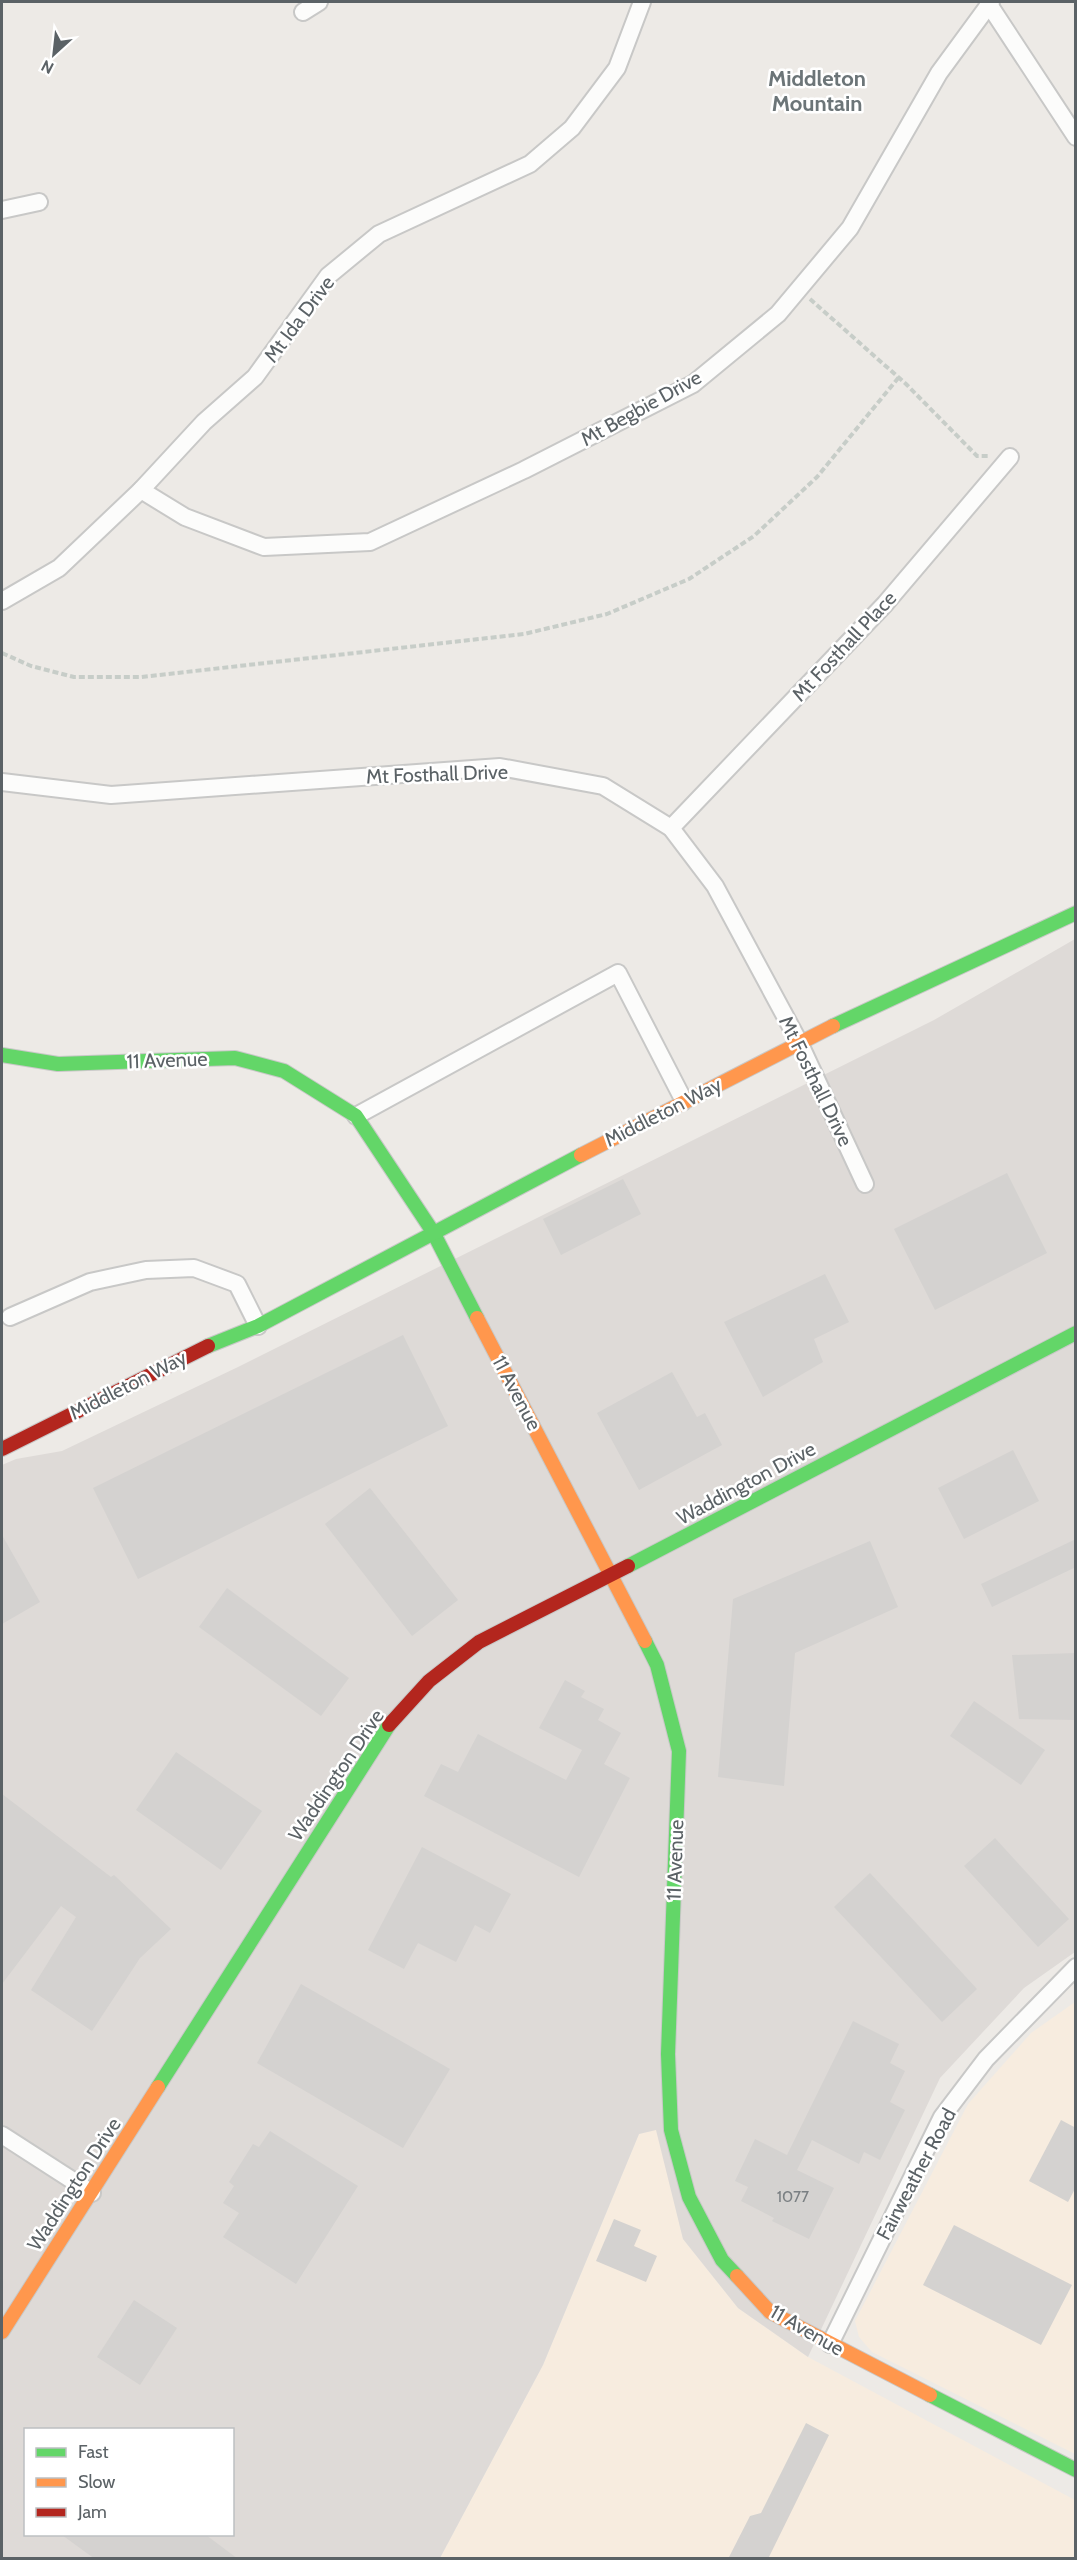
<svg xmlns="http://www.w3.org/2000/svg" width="1077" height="2560" font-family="Cabin,sans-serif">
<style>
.commercial{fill:#f7ecdf}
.industrial{fill:#dedad7;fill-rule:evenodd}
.building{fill:#d4d2d0}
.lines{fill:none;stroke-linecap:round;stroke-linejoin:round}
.street-casing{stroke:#c8c8c7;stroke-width:20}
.fast-casing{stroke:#c8c8c7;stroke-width:16}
.slow-casing{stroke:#c8c8c7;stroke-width:16}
.jam-casing{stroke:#c8c8c7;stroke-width:16}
.path{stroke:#c7cdc8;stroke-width:4;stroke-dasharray:6 3;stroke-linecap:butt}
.street{stroke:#fcfcfb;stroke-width:16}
.fast{stroke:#63d668;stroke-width:14}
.slow{stroke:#ff974d;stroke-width:14}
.jam{stroke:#b3261e;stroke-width:14}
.labels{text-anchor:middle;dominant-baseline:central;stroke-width:5;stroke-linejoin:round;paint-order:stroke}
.number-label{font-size:16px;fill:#7a7f82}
.street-label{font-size:20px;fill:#5b6266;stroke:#fff}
.quarter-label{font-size:22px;font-weight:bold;fill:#6c7578;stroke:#fff}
</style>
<rect width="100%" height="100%" fill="#edeae6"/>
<g class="commercial">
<path d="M1075 2002V2454L872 2352 859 2337 855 2321 968 2104 1031 2033Z"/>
<path d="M657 2129 683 2239 738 2308 808 2357 1075 2500V2558H440L543 2365 639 2134Z"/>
</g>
<path class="industrial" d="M1075 939V1952L1024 1988 940 2078 808 2357 738 2308 683 2239 656 2130 639 2134 543 2365 440 2558H2V1465L16 1459 62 1451 238 1367 934 1020ZM26 2430H232V2534H26Z"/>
<g class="building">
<path d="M1007 1173 1047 1253 935 1310 894 1229Z"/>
<path d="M623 1179 641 1214 561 1255 543 1219Z"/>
<path d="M825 1274 849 1322 814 1339 823 1362 763 1397 724 1322Z"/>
<path d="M403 1335 448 1426 138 1579 93 1488Z"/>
<path d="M672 1372 697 1417 705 1413 722 1445 639 1490 597 1413Z"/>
<path d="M1013 1450 1039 1501 964 1539 938 1488Z"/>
<path d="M370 1488 458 1600 412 1636 325 1524Z"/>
<path d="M2 1535 40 1602 2 1624Z"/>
<path d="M1076 1539V1567L992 1607 981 1584Z"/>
<path d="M870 1541 898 1607 795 1653 784 1786 718 1777 733 1599Z"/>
<path d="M227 1588 349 1678 321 1716 199 1627Z"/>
<path d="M1076 1653V1720L1019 1719 1012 1655Z"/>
<path d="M565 1680 585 1691 581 1697 604 1709 598 1720 621 1733 604 1764 630 1778 579 1877 424 1796 441 1764 458 1772 478 1734 566 1780 582 1750 539 1728Z"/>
<path d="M974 1701 1045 1750 1021 1785 950 1736Z"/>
<path d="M176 1752 262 1811 221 1870 136 1810Z"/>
<path d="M2 1794 111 1877 114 1875 171 1929 140 1958 92 2031 31 1990 76 1917 61 1906 2 1984Z"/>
<path d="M995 1838 1069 1919 1038 1947 964 1866Z"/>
<path d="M422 1847 511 1894 490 1933 475 1925 456 1962 418 1943 404 1969 368 1950Z"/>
<path d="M870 1873 977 1989 942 2022 834 1907Z"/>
<path d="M301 1984 450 2069 403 2148 257 2063Z"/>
<path d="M853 2021 899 2044 890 2063 905 2071 890 2102 905 2110 880 2160 864 2152 859 2164 812 2140 797 2170 834 2188 809 2239 772 2221 774 2218 741 2201 748 2187 735 2181 755 2139 787 2155Z"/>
<path d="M1061 2120 1076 2128V2187L1068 2202 1029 2181Z"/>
<path d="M270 2131 358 2186 296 2284 223 2237 239 2213 223 2203 234 2186 229 2182 253 2144 259 2147Z"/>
<path d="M614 2219 641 2230 634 2246 657 2256 646 2282 596 2261Z"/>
<path d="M954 2225 1072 2285 1041 2345 923 2285Z"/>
<path d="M134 2300 177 2328 140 2385 97 2357Z"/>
<path d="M806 2423 829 2435 768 2559H728L750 2516 761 2513Z"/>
<path d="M62 2535H206L238 2559H95Z"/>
</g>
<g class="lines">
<defs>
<g id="street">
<path d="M988 3 1076 137"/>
<path d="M303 12 319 2"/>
<path d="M2 210 39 202"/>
<path d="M141 490 185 517 264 547 370 542 524 470 693 384 778 314 850 228 939 73 991 2"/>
<path d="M2 601 59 568 141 490 204 422 255 377 328 276 379 234 530 164 572 128 617 68 642 2"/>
<path d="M2 782 111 795 500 767 603 786 671 828 715 886 799 1042 865 1184"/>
<path d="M671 828 885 604 1010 457"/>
<path d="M356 1116 618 973 684 1101"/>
<path d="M10 1317 90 1282 146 1270 194 1268 237 1284 258 1326"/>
<path d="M2 2135 92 2193"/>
<path d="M830 2344 942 2117 986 2059 1076 1967"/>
</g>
<g id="fast">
<path d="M833 1026 1076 913"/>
<path d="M2 1055 58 1064 235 1058 284 1071 356 1116 433 1232 477 1318"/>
<path d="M208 1346 258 1326 581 1155"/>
<path d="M628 1566 1076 1333"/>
<path d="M645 1641 657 1665 679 1751 668 2054 671 2130 689 2197 722 2260 737 2276"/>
<path d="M158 2087 389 1725"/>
<path d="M930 2395 1076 2470"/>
</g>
<g id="slow">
<path d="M581 1155 833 1026"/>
<path d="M477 1318 645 1641"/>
<path d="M737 2276 770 2312 930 2395"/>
<path d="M2 2332 158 2087"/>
</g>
<g id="jam">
<path d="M2 1449 208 1346"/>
<path d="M389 1725 429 1681 479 1642 628 1566"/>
</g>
</defs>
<use href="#street" class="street-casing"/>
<use href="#fast" class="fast-casing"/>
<use href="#slow" class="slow-casing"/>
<use href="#jam" class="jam-casing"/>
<g class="path">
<path d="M810 299 906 384 977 456H989"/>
<path d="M2 653 31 666 74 677H141L524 634 607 614 689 579 754 536 817 477 899 377"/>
</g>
<use href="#street" class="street"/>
<use href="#fast" class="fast"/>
<use href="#slow" class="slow"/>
<use href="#jam" class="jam"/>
</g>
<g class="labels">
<g class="number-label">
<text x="793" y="2196">1077</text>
</g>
<g class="street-label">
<text transform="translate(299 319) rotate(-53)">Mt Ida Drive</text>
<text transform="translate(641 408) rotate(-29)">Mt Begbie Drive</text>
<text transform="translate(844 646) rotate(-47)">Mt Fosthall Place</text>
<text transform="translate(437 774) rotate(-2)">Mt Fosthall Drive</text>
<text transform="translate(167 1060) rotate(-2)">11 Avenue</text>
<text transform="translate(816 1081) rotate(64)">Mt Fosthall Drive</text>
<text transform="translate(663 1112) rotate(-27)">Middleton Way</text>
<text transform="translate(128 1385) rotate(-27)">Middleton Way</text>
<text transform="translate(517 1393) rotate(62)">11 Avenue</text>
<text transform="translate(746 1483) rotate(-28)">Waddington Drive</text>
<text transform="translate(336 1775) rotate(-56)">Waddington Drive</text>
<text transform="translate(675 1860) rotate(-88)">11 Avenue</text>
<text transform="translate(916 2174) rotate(-62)">Fairweather Road</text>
<text transform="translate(74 2184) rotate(-57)">Waddington Drive</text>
<text transform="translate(807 2330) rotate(30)">11 Avenue</text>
</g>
<g class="quarter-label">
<text x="817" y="78">Middleton<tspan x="817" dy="25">Mountain</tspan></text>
</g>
</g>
<rect width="1077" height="2560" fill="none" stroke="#5b6266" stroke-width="6"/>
<rect x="24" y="2428" width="210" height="108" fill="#ffffff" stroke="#bdc0c2" stroke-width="1.5"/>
<rect x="36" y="2448" width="30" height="9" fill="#63d668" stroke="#bdc0c2" stroke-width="1.5"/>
<text x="78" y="2458" font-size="18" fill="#5b6266">Fast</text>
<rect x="36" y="2478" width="30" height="9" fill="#ff974d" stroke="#bdc0c2" stroke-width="1.5"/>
<text x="78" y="2488" font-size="18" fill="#5b6266">Slow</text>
<rect x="36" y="2508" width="30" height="9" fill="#b3261e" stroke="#bdc0c2" stroke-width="1.5"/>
<text x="78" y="2518" font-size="18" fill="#5b6266">Jam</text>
<g transform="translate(54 54) rotate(207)" stroke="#ffffff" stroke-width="4.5" paint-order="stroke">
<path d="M0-4.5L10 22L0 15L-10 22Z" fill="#5b6266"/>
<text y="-9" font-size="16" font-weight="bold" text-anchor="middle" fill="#5b6266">N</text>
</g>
</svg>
